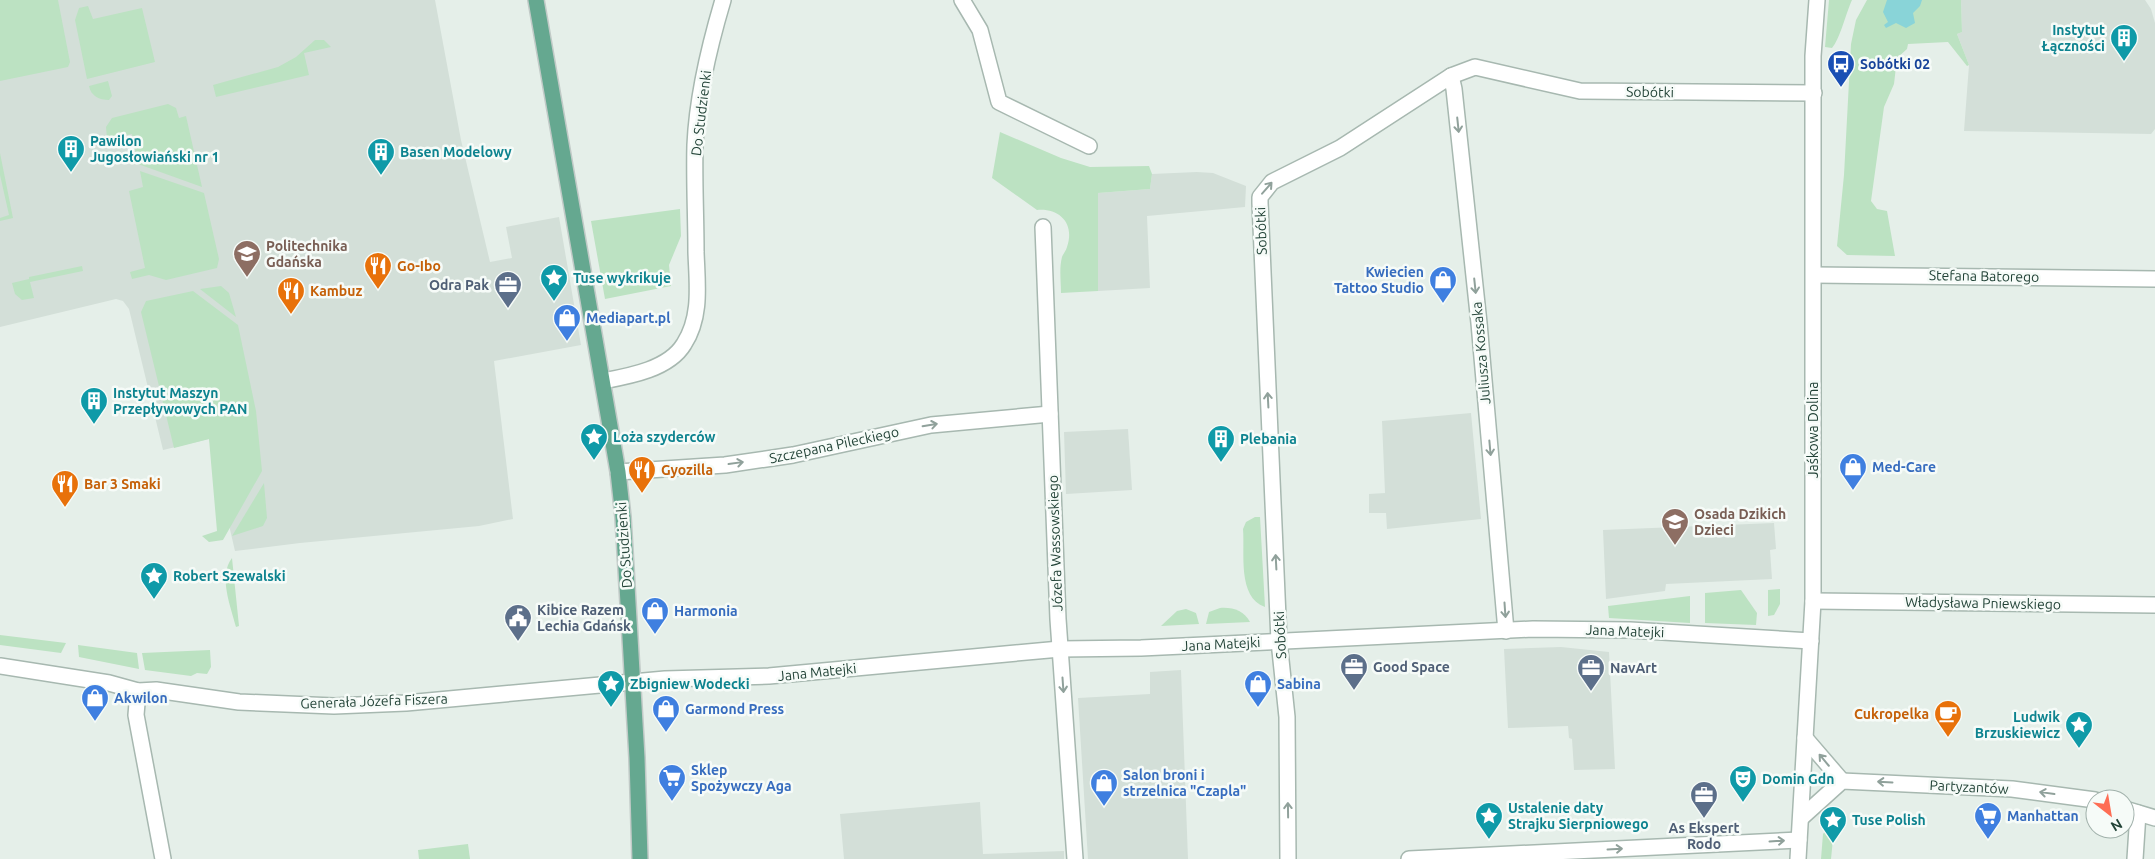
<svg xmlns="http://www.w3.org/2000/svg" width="2155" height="859" font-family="Ubuntu,sans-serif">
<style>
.built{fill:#d3dfd8}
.green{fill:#bce2c2}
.water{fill:#89d4d8}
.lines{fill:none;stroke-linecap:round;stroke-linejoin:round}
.minor-casing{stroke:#a7b8b0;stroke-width:18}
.major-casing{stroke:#c1cac7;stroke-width:18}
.minor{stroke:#fff;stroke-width:15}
.major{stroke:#65a890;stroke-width:15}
.oneway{stroke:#90a19b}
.labels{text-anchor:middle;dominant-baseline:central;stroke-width:5;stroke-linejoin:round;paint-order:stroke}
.culture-label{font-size:14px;font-weight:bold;fill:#0d838f;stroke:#f6fbf8;text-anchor:start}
.transit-label{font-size:14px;font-weight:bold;fill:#164399;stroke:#f6fbf8;text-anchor:start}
.street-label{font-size:14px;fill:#224337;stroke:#f6fbf8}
.education-label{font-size:14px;font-weight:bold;fill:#785e54;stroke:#f6fbf8;text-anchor:start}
.food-label{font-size:14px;font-weight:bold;fill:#c56008;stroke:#f6fbf8;text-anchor:start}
.shop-label{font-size:14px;font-weight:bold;fill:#366cbe;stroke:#f6fbf8;text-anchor:start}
.service-label{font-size:14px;font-weight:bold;fill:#4e5e75;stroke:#f6fbf8;text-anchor:start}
</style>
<rect width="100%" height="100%" fill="#e5efe9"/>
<g class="built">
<path d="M0 0H435L461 140 490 262 512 258 506 227 559 217 581 345 494 361 513 519 479 526 300 543 235 551 209 439 163 450 129 309 123 301 116 299 0 327Z"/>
<path d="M1961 0H2145L2151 9 2155 23V129L2151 134 1964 131 1969 65 1957 34 1962 32Z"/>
<path d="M1197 172 1213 173 1246 186 1245 207 1147 216 1150 288 1098 291V193L1150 189 1152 174Z"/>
<path d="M1471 413 1481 519 1387 529 1386 513H1369V494L1385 493 1382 421Z"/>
<path d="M1128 429 1132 490 1066 494 1064 432Z"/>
<path d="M1774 523 1776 549 1770 550 1772 579 1666 584 1665 591 1606 599 1603 530Z"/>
<path d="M1561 647 1609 652 1615 769 1574 770 1572 739 1569 738 1568 726 1508 728 1504 649Z"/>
<path d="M1181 670 1188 859H1088L1078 698 1150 694V672Z"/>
<path d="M980 802 983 854 1064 851V859H844L840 814Z"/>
</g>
<g class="green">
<path d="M0 0H58L70 62 68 67 0 81Z"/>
<path d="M1829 0H1852C1846 13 1840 39 1832 48L1825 47Z"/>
<path d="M1867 0H1961L1962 32 1957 34 1969 65 1967 66 1948 42 1908 44 1907 49 1897 58 1894 84 1884 107 1871 201 1877 209 1887 211 1895 256 1847 255 1837 246 1844 175 1851 44 1856 20Z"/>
<path d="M88 6 93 19 142 8 155 62 87 79 75 20 79 8Z"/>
<path d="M315 40H324L331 47 304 53 309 75 216 97 213 85 278 67 296 57Z"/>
<path d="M108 81 112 96 109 100C99 100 91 96 89 86Z"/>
<path d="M168 104 176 108 179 118 186 116 202 187 138 164 132 134 107 139 106 127 112 118Z"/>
<path d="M1000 132 1061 158 1090 167 1149 166 1152 174 1150 189 1098 193V291L1061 293C1061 282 1059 268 1062 257 1063 254 1066 251 1067 247 1075 224 1060 208 1037 210L992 178Z"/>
<path d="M0 153 13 218 0 221V218L9 215 0 175Z"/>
<path d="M140 171 204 193 219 259 217 268 166 280 149 275 132 279 130 272 145 268 129 191 143 187Z"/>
<path d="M680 209 681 236 669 265 671 286 605 299 591 221Z"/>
<path d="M82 266 83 271 30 282 34 298 22 300 15 294 12 283 29 279V277Z"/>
<path d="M221 286 229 293 236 317 200 289Z"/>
<path d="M193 291 238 325 256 411 262 471 223 540 209 542 202 536 217 531 209 439 174 448 141 312 146 301Z"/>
<path d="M264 483 267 518 263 526 232 536Z"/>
<path d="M1255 517H1260L1265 607C1237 597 1245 553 1243 529L1246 522Z"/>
<path d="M232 558 239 626 236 627C231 607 218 576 232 558Z"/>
<path d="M1780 589V604L1774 615 1768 616V590Z"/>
<path d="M1741 590 1757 613 1756 625 1705 623V593Z"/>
<path d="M1690 596V623L1609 618 1608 606Z"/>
<path d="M1220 608C1233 607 1244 611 1250 622L1206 624 1209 612Z"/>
<path d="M1186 609 1196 613 1199 624 1161 626 1177 611Z"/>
<path d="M0 635 66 643 61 653 0 645Z"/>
<path d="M78 645 137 653 139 669 79 657Z"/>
<path d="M210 650 211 667 207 674 197 673 191 676 145 670 142 653Z"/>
<path d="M1835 819 1831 859H1821L1823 834Z"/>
<path d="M468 844 470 859H419L418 850Z"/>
</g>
<path class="water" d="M1887 0H1922L1920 6 1913 13 1915 23 1906 28 1896 23 1886 28 1884 25 1888 22 1883 12Z"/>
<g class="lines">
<defs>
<g id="minor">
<path d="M962 0 980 30 999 102 1089 146"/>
<path d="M1451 76 1454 89 1479 323 1506 631"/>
<path d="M1043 227 1058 619 1075 859"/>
<path d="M1814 275 2155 279"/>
<path d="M603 381C630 376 669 369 684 344 702 316 697 283 696 252 696 216 694 181 695 145 697 97 709 47 723 0"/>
<path d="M618 472 725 465 793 455 931 425 1050 414"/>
<path d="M1813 601 2154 605"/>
<path d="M0 666 109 683 138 691 156 690 239 702 334 706 406 703 665 679 769 676 1060 649 1141 648 1533 629 1630 630 1811 641"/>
<path d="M138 691 136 715 163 859"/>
<path d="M1805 738 1842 781"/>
<path d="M2125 809 2155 818"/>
<path d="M1801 818 1842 781 2012 789 2095 800"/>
<path d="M1288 859 1287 717 1279 641 1260 203V197L1272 182 1340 148 1451 76 1475 67 1580 91 1814 93"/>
<path d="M1409 859 1799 840"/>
<path d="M1798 859 1813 601V56L1817 0"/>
<path d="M2135 859 2138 813"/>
</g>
<path id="major" d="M536 0 618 472 623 517 637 758 640 859"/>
</defs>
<use href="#minor" class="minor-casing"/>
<use href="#major" class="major-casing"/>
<use href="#minor" class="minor"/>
<use href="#major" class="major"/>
</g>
<defs><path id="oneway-shaft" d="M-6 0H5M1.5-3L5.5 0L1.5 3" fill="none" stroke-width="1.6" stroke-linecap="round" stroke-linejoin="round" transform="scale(1.25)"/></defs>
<g class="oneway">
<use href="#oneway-shaft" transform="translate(1458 125) rotate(84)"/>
<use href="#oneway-shaft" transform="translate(1267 188) rotate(-49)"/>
<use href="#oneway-shaft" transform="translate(1475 286) rotate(84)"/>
<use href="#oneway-shaft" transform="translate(1268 400) rotate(-93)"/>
<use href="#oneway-shaft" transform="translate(930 425) rotate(-9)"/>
<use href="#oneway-shaft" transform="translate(1490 448) rotate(85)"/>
<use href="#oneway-shaft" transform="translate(736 463) rotate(-8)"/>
<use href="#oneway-shaft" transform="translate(1276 562) rotate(-93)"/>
<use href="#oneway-shaft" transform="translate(1505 610) rotate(86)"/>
<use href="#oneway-shaft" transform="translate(1063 685) rotate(86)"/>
<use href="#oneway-shaft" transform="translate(1824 760) rotate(-130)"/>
<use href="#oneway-shaft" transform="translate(1885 782) rotate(-177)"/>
<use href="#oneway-shaft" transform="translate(2047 793) rotate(-172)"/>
<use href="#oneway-shaft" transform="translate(1288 810) rotate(-91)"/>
<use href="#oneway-shaft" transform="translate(1777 841) rotate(-3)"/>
<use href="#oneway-shaft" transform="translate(1615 849) rotate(-3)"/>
</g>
<defs>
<symbol id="building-pin" viewBox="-11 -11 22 30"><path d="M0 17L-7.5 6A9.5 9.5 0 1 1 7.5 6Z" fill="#0f9aa8" stroke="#f6fbf8"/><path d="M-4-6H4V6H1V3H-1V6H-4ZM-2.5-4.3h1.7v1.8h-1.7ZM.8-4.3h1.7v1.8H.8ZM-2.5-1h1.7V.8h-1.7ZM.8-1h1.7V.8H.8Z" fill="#fff"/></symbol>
<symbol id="bus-pin" viewBox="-11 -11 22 30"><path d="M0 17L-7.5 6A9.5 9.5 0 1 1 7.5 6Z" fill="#1a4fb4" stroke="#f6fbf8"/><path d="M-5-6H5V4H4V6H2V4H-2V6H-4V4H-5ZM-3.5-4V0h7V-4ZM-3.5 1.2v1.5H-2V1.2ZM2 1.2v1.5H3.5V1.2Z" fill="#fff"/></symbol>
<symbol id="university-pin" viewBox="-11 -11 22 30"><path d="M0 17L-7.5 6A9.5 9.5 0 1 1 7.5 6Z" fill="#8d6e63" stroke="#f6fbf8"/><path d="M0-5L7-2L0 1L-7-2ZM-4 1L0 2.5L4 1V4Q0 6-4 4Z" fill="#fff"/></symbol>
<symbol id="restaurant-pin" viewBox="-11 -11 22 30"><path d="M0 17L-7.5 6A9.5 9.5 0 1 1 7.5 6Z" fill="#e8710a" stroke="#f6fbf8"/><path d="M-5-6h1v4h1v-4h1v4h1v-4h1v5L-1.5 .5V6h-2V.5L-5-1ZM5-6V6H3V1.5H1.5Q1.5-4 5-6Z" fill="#fff"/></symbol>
<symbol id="sight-pin" viewBox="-11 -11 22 30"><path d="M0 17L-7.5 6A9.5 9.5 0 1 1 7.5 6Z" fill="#0f9aa8" stroke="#f6fbf8"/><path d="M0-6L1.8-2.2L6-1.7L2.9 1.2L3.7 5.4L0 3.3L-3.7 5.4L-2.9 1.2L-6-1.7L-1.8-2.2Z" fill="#fff"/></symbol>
<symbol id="shop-pin" viewBox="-11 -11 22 30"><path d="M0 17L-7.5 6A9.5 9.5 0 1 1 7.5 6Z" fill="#3f7fe0" stroke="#f6fbf8"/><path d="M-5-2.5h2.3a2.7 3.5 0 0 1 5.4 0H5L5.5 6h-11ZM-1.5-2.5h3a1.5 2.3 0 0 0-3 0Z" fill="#fff"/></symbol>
<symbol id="office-pin" viewBox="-11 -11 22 30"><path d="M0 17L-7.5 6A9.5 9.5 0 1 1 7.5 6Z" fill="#5c6f8a" stroke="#f6fbf8"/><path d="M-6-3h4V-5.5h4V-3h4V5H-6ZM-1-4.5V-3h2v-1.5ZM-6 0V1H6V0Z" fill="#fff"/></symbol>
<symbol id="school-pin" viewBox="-11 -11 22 30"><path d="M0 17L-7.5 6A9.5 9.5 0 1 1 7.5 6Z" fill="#8d6e63" stroke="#f6fbf8"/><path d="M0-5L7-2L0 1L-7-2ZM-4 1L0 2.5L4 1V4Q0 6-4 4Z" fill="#fff"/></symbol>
<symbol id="civic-pin" viewBox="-11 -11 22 30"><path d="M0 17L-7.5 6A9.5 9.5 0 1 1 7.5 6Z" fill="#5c6f8a" stroke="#f6fbf8"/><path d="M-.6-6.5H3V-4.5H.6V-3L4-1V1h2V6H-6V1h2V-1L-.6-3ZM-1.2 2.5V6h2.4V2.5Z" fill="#fff"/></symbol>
<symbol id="cafe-pin" viewBox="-11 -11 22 30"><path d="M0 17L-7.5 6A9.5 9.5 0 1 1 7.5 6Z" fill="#e8710a" stroke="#f6fbf8"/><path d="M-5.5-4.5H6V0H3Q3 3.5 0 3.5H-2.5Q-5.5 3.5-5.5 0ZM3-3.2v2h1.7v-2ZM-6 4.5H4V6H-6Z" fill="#fff"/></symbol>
<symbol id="supermarket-pin" viewBox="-11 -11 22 30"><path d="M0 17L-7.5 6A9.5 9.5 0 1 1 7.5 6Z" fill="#3f7fe0" stroke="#f6fbf8"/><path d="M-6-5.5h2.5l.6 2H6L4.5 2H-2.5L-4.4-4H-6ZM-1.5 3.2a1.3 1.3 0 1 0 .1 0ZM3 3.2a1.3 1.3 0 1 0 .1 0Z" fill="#fff"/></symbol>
<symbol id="theatre-pin" viewBox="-11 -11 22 30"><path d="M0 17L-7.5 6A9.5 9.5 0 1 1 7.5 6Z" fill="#0f9aa8" stroke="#f6fbf8"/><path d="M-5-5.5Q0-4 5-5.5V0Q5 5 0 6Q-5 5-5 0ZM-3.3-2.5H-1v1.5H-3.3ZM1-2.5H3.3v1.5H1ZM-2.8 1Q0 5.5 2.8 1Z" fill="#fff"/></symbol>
</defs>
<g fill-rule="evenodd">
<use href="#building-pin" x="2108" y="22" width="32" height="43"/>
<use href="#bus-pin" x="1825" y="48" width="32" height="43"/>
<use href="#building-pin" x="55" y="133" width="32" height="43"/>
<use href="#building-pin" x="365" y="136" width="32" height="43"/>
<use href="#university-pin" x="231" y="238" width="32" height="43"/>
<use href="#restaurant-pin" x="362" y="250" width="32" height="43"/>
<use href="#sight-pin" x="538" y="262" width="32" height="43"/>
<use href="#shop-pin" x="1427" y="264" width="32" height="43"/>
<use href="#office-pin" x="492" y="269" width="32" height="43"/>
<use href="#restaurant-pin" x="275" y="275" width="32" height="43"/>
<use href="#shop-pin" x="551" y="302" width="32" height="43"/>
<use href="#building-pin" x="78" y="385" width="32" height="43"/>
<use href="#sight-pin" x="578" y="421" width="32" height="43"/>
<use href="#building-pin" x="1205" y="423" width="32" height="43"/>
<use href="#shop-pin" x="1837" y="451" width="32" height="43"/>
<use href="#restaurant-pin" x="626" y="454" width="32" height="43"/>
<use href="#restaurant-pin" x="49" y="468" width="32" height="43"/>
<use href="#school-pin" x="1659" y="506" width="32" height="43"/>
<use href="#sight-pin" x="138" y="560" width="32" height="43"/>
<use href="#shop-pin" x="639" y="595" width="32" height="43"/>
<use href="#civic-pin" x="502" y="602" width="32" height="43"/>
<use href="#office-pin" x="1338" y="651" width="32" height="43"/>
<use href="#office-pin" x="1575" y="652" width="32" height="43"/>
<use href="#sight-pin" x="595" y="668" width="32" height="43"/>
<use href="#shop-pin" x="1242" y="668" width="32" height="43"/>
<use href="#shop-pin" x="79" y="682" width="32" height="43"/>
<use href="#shop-pin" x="650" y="693" width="32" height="43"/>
<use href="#cafe-pin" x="1932" y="698" width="32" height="43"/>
<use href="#sight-pin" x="2063" y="709" width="32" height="43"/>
<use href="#supermarket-pin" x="656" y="762" width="32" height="43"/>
<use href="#theatre-pin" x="1727" y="763" width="32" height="43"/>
<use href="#shop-pin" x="1088" y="767" width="32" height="43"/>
<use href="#office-pin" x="1688" y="779" width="32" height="43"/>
<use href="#sight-pin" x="1473" y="800" width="32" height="43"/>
<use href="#supermarket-pin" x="1972" y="800" width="32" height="43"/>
<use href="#sight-pin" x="1817" y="804" width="32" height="43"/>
</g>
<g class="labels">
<g class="culture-label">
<text x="2105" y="30" text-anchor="end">Instytut<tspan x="2105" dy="16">Łączności</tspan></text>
<text x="90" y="141">Pawilon<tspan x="90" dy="16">Jugosłowiański nr 1</tspan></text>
<text x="400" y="152">Basen Modelowy</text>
<text x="573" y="278">Tuse wykrikuje</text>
<text x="113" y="393">Instytut Maszyn<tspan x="113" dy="16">Przepływowych PAN</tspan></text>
<text x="613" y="437">Loża szyderców</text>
<text x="1240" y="439">Plebania</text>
<text x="173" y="576">Robert Szewalski</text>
<text x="630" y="684">Zbigniew Wodecki</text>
<text x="2060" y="717" text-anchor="end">Ludwik<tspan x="2060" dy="16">Brzuskiewicz</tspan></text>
<text x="1762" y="779">Domin Gdn</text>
<text x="1508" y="808">Ustalenie daty<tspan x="1508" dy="16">Strajku Sierpniowego</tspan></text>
<text x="1852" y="820">Tuse Polish</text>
</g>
<g class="transit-label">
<text x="1860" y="64">Sobótki 02</text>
</g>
<g class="street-label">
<text transform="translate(1650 92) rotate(1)">Sobótki</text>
<text transform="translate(701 113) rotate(-83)">Do Studzienki</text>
<text transform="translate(1261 231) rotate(-92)">Sobótki</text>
<text transform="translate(1984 276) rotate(1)">Stefana Batorego</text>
<text transform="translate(1481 353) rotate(-95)">Juliusza Kossaka</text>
<text transform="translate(1813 430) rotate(-90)">Jaśkowa Dolina</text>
<text transform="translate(834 445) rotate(-12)">Szczepana Pileckiego</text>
<text transform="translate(1055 543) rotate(-92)">Józefa Wassowskiego</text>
<text transform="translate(624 545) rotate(-94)">Do Studzienki</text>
<text transform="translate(1983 603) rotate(1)">Władysława Pniewskiego</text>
<text transform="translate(1625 631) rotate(2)">Jana Matejki</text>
<text transform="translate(1280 635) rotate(-93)">Sobótki</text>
<text transform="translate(1221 644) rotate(-3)">Jana Matejki</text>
<text transform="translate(817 672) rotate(-6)">Jana Matejki</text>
<text transform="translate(374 701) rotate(-2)">Generała Józefa Fiszera</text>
<text transform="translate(1969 787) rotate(3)">Partyzantów</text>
</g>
<g class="education-label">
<text x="266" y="246">Politechnika<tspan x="266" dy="16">Gdańska</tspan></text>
<text x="1694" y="514">Osada Dzikich<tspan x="1694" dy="16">Dzieci</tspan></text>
</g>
<g class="food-label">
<text x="397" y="266">Go-Ibo</text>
<text x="310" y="291">Kambuz</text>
<text x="661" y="470">Gyozilla</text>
<text x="84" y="484">Bar 3 Smaki</text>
<text x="1929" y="714" text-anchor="end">Cukropelka</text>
</g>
<g class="shop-label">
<text x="1424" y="272" text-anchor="end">Kwiecien<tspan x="1424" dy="16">Tattoo Studio</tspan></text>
<text x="586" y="318">Mediapart.pl</text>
<text x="1872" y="467">Med-Care</text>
<text x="674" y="611">Harmonia</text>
<text x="1277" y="684">Sabina</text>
<text x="114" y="698">Akwilon</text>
<text x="685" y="709">Garmond Press</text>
<text x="691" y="770">Sklep<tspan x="691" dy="16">Spożywczy Aga</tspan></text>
<text x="1123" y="775">Salon broni i<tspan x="1123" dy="16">strzelnica "Czapla"</tspan></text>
<text x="2007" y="816">Manhattan</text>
</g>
<g class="service-label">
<text x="489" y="285" text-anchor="end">Odra Pak</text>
<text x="537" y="610">Kibice Razem<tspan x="537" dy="16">Lechia Gdańsk</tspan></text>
<text x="1373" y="667">Good Space</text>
<text x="1610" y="668">NavArt</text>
<text x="1704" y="828" text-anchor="middle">As Ekspert<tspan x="1704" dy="16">Rodo</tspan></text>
</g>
</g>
<g transform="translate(2110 814) rotate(149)"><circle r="24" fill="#f6fbf8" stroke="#a1b1ab"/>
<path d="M0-4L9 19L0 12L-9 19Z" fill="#fe6d54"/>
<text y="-8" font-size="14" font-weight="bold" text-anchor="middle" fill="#224337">N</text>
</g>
</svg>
